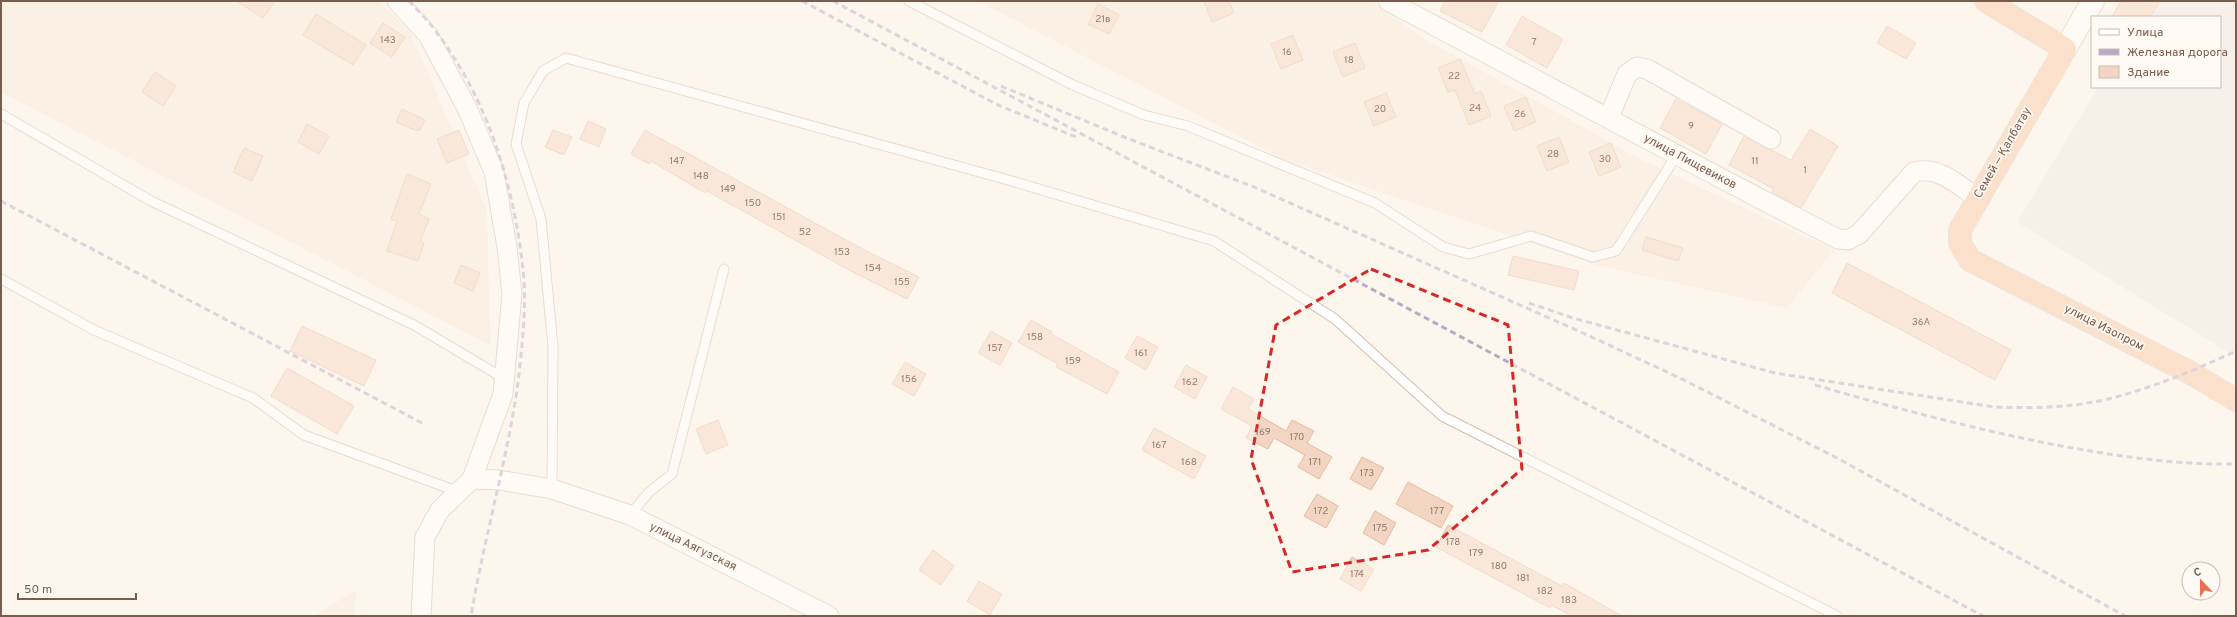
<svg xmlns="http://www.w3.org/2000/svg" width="2237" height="617" font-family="Overpass,sans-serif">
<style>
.residential{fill:#f5e8da}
.industrial{fill:#efe9e4}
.building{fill:#f3d5c3;stroke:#e6bba3}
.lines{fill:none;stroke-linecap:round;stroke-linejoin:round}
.service-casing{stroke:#d1beb0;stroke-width:11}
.minor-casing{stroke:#d1beb0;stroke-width:21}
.secondary-casing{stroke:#d6c0b0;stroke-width:24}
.trunk-casing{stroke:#dad1cd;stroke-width:24}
.service{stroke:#fff;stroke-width:9}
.minor{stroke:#fff;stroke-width:19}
.secondary{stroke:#fff;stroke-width:22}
.trunk{stroke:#f9c8a4;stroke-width:22}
.rail{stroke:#b9a8c9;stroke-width:3;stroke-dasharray:6 4;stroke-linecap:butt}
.marked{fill:none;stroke:#d62828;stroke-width:3;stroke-dasharray:8 5;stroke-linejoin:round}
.labels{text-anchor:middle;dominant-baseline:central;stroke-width:3.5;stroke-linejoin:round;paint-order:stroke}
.number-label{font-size:10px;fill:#987a6a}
.street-label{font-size:12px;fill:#7a5c4d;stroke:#fffaf3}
</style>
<rect width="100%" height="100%" fill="#fdf6ec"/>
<g class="residential">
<path d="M1 1H379L410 31 487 212 490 345 1 92Z"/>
<path d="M978 1H1371L1423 38 1640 159 1834 250 1787 308 1596 265 1281 158Z"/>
<path d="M356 590 354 616H314Z"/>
</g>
<path class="industrial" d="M2150 1H2236V357L2017 222 2098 87H2220V17H2140Z"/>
<g class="building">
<path d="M236 1H275L263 18Z"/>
<path d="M1204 1H1229L1234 13 1212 22Z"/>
<path d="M1445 1H1499L1482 32 1440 11Z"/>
<path d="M2121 1H2160L2150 17H2112Z"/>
<path d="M1098 4 1119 15 1109 34 1088 24Z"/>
<path d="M316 14 366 45 353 65 303 35Z"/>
<path d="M1522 16 1563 39 1547 68 1506 45Z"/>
<path d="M383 23 405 37 392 57 370 43Z"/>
<path d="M1887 26 1916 43 1906 59 1877 43Z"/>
<path d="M1293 35 1303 60 1281 69 1271 44Z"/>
<path d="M1355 43 1365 68 1343 77 1333 52Z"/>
<path d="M1460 59 1475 94 1481 91 1491 116 1469 125 1455 90 1448 92 1438 68Z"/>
<path d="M155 72 176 86 163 106 142 92Z"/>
<path d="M1386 93 1396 117 1374 126 1364 102Z"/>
<path d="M1526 97 1536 122 1514 131 1504 106Z"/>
<path d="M1676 99 1722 124 1706 154 1660 128Z"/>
<path d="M402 109 425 120 420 130H415L396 122Z"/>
<path d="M588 121 606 129 599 147 580 139Z"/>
<path d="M307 124 329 136 319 154 298 142Z"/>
<path d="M1810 129 1838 146 1801 208 1772 192 1774 189 1729 165 1744 136 1791 160Z"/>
<path d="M459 130 469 154 447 163 437 139Z"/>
<path d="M553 130 572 137 564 155 545 147Z"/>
<path d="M645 130 868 252 919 277 907 299 847 269 707 191 705 193 651 161 649 164 631 154Z"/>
<path d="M1559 137 1569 162 1547 171 1537 146Z"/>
<path d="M1611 143 1621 167 1599 176 1589 152Z"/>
<path d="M244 148 263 156 252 181 233 172Z"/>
<path d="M407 174 431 184 419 214 429 219 420 241 424 243 418 261 387 251 397 221 391 219Z"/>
<path d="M1646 237 1683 248 1678 261 1642 250Z"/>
<path d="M1513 256 1579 271 1574 290 1508 275Z"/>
<path d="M1847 263 2011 350 1995 380 1832 293Z"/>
<path d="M461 265 480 273 473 291 454 283Z"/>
<path d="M1031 320 1052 332 1051 334 1119 372 1107 394 1056 367 1058 364 1018 342Z"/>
<path d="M302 326 376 360 364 386 290 351Z"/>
<path d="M991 331 1012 343 1000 365 978 353Z"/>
<path d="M1137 336 1158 347 1146 370 1125 358Z"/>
<path d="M905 362 926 374 914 396 892 384Z"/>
<path d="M1186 365 1207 377 1195 399 1174 387Z"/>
<path d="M287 368 354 406 337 434 271 396Z"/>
<path d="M1233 387 1254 399 1248 409 1286 431 1292 420 1314 431 1307 443 1332 457 1319 479 1298 467 1305 455 1274 438 1268 449 1246 438 1252 426 1221 409Z"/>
<path d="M718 420 728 445 706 454 696 429Z"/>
<path d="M1154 428 1206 456 1194 479 1142 450Z"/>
<path d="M1362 457 1384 468 1371 490 1350 479Z"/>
<path d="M1408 482 1453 506 1441 528 1396 504Z"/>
<path d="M1317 494 1338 506 1326 528 1304 516Z"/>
<path d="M1375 511 1396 523 1384 545 1363 533Z"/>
<path d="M1448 525 1562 586 1564 583 1622 616H1572L1551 605 1550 608 1436 547Z"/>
<path d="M933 550 954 566 941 585 919 570Z"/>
<path d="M1352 557 1374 569 1361 591 1340 579Z"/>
<path d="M979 581 1002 594 990 615 967 601Z"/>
</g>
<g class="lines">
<defs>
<g id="service">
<path d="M909 1 1073 85 1144 115 1188 126 1375 203 1443 247 1469 254 1531 236 1593 257 1616 251 1676 156"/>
<path d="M1 114 151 201 414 325 505 379"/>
<path d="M1 279 94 330 253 398 304 435 459 492"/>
<path d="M552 489 553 347 541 219 516 144 524 103 543 71 566 58 1012 181 1214 241 1335 319 1442 416 1837 616"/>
<path d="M630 515 649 492 672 474 724 269"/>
</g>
<g id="minor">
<path d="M397 1 428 35 467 108 494 172 507 247 512 294 503 394 472 479"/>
<path d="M1388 1C1538 80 1687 162 1838 239L1848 240 1859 234 1914 172C1939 166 1957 184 1977 198"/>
<path d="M1609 117 1627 74 1637 67 1647 69 1771 139"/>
<path d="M421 616 425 537 440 510 472 479 499 480 552 489 630 515 829 616"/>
</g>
<path id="secondary" d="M2065 49 2093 1"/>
<path id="trunk" d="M1986 1 2065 49 1960 230V243L1970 260 2189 372 2236 400"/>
</defs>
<use href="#service" class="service-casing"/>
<use href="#minor" class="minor-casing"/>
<use href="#secondary" class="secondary-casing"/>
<use href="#trunk" class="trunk-casing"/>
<use href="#service" class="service"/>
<use href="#minor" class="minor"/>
<use href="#secondary" class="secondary"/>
<use href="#trunk" class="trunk"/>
<g class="rail">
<path d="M409 1C418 11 429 21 437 33 488 100 514 186 523 269 527 304 522 347 518 383 507 461 484 538 471 616"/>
<path d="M802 1 998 105 1076 137"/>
<path d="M833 1 1983 616"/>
<path d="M1001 86 1124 137 1254 187 1583 333 1682 379 1837 458 2125 616"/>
<path d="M1 201 422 423"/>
<path d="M1529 303 1573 318 1775 373 1994 407C2030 408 2068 408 2104 400 2150 389 2193 371 2236 351"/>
<path d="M1815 385C1895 408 1974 429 2056 445 2116 456 2175 465 2236 464"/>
</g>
</g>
<path d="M0 0H2237V617H0ZM1371 269 1508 325 1522 469 1428 550 1292 572 1251 459 1276 325Z" fill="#fdf6ec" fill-opacity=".55" fill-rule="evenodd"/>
<path class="marked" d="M1371 269 1508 325 1522 469 1428 550 1292 572 1251 459 1276 325Z"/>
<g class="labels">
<g class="number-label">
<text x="1103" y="19">21в</text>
<text x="388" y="40">143</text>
<text x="1534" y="42">7</text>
<text x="1287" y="52">16</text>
<text x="1349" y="60">18</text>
<text x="1454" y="76">22</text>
<text x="1475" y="108">24</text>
<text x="1380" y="109">20</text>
<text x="1520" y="114">26</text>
<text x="1691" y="126">9</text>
<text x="1553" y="154">28</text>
<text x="1605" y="159">30</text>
<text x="677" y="161">147</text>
<text x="1755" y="161">11</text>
<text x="1805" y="170">1</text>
<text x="701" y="176">148</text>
<text x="728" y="189">149</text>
<text x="753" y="203">150</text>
<text x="779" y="217">151</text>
<text x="805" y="232">52</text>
<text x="842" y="252">153</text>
<text x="873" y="268">154</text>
<text x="902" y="282">155</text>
<text x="1921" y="322">36А</text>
<text x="1035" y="337">158</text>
<text x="995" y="348">157</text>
<text x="1141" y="353">161</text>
<text x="1073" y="361">159</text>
<text x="909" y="379">156</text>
<text x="1190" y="382">162</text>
<text x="1263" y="432">169</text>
<text x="1297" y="437">170</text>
<text x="1159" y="445">167</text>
<text x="1189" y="462">168</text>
<text x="1315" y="462">171</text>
<text x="1367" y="473">173</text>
<text x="1321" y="511">172</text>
<text x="1437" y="511">177</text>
<text x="1380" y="528">175</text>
<text x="1453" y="542">178</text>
<text x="1476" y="553">179</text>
<text x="1499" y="566">180</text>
<text x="1357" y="574">174</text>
<text x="1523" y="578">181</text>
<text x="1545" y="591">182</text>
<text x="1569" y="600">183</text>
</g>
<g class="street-label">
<text transform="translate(2003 153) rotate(-60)">Семей — Қалбатау</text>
<text transform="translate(1690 162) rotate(28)">улица Пищевиков</text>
<text transform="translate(2104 328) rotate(27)">улица Изопром</text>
<text transform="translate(693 547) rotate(26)">улица Аягузская</text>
</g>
</g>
<rect width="2237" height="617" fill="none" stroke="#7a5c4d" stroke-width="4"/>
<rect x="2091" y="16" width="130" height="72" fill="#fffaf3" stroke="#cabbb1"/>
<rect x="2099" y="29" width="20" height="6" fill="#ffffff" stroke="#cabbb1"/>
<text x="2127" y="36" font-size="12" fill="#7a5c4d">Улица</text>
<rect x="2099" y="49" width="20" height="6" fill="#b9a8c9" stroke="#cabbb1"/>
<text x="2127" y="56" font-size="12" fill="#7a5c4d">Железная дорога</text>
<rect x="2099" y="66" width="20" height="12" fill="#f3d5c3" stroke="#cabbb1"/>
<text x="2127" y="76" font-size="12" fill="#7a5c4d">Здание</text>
<g transform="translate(2201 581) rotate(338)"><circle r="19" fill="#fffaf3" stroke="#cabbb1"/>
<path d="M0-3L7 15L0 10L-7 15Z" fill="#e76f51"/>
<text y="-6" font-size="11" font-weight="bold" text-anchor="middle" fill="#7a5c4d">С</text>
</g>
<path d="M18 593v6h118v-6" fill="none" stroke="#7a5c4d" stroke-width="2"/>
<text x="24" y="593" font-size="12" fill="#7a5c4d" stroke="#fffaf3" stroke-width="3" paint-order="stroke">50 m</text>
</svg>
